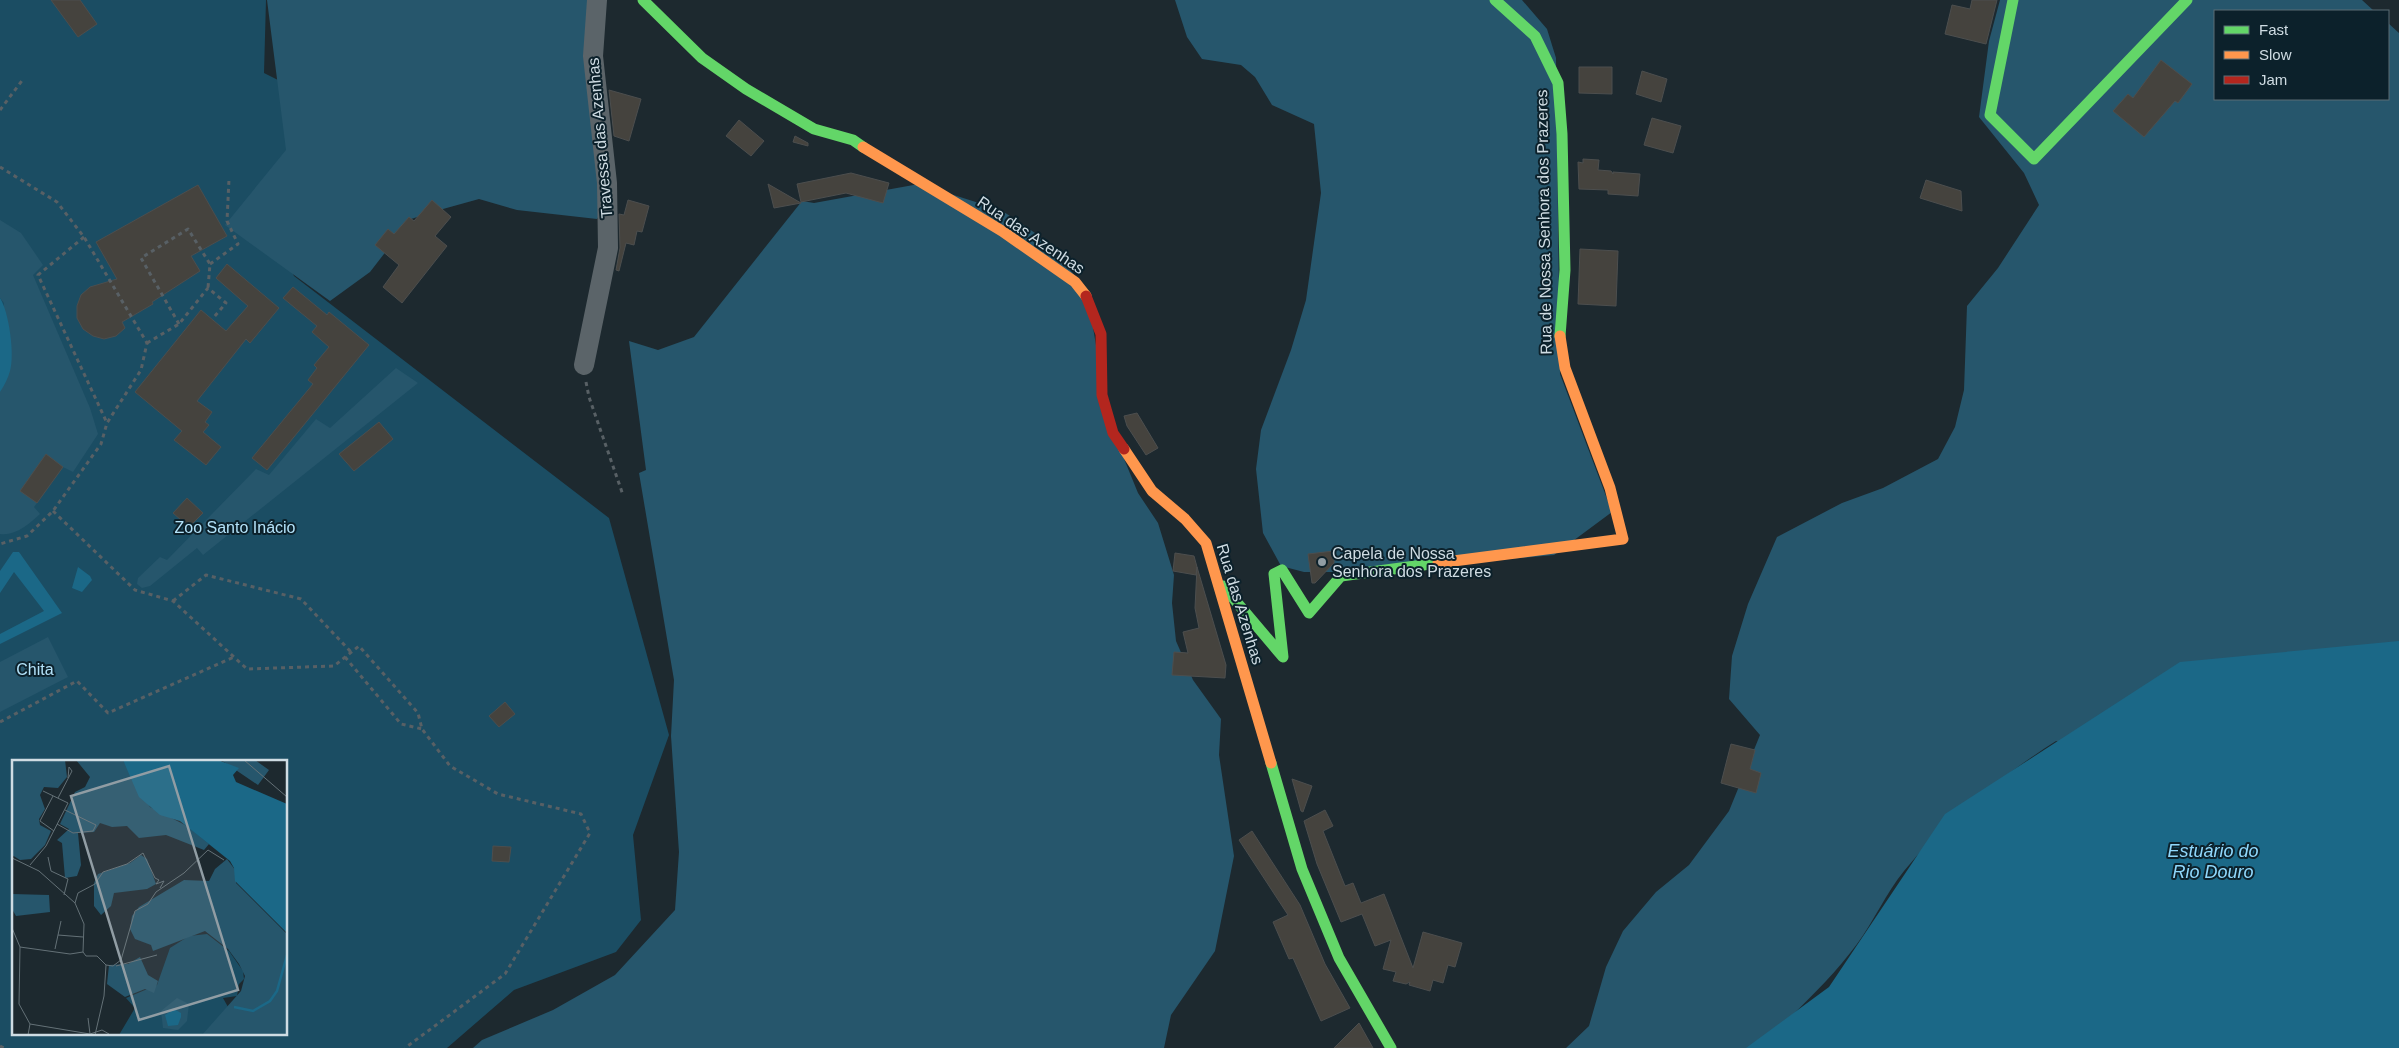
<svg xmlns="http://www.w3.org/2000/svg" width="2399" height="1048" font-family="Helvetica,sans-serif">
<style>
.green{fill:#1b4d63;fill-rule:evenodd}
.forest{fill:#26566c}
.water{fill:#1b6887}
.building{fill:#45433e;stroke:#4c4e4e}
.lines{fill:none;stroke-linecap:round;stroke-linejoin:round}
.path{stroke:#586065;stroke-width:3;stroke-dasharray:4 4;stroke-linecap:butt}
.street{stroke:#5b6469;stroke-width:20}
.fast{stroke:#63d668;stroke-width:11}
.slow{stroke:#ff974d;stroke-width:11}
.jam{stroke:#b3261e;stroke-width:11}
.poi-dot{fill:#919da4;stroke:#0c212b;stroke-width:2}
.labels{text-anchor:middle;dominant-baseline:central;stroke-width:4;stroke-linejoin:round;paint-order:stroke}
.street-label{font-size:16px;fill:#cfdce3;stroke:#0c212b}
.park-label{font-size:16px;fill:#b3e2f9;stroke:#0c212b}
.poi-label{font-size:16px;fill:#cfdce3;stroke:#0c212b;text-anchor:start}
.water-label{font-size:18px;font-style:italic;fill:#90d8fc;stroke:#0c212b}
.inset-river{fill:none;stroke:#1b6887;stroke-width:2.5}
.inset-road{fill:none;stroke:#647177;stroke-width:1}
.view{fill:#919da4;fill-opacity:0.15;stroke:#919da4;stroke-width:2.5}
.inset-edge{fill:none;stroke:#cfdce3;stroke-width:2.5}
</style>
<rect width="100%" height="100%" fill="#1d292f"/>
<path class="green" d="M0 0H266L264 73 288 85 296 194 265 215 294 276 609 518 669 735 633 835 641 920 616 952 514 990 447 1048H0ZM14 762H286V1034H14Z"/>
<g class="forest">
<path d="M267 0H598L612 196 597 219 517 210 479 199 443 209 411 219 370 272 330 301 225 225 286 150Z"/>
<path d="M1175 0H1522L1547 29 1556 58 1560 374 1612 512 1554 555 1362 572H1304L1281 566 1263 533 1256 469 1261 430 1291 350 1306 300 1321 193 1314 124 1272 105 1255 77 1241 65 1202 59 1187 37Z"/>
<path d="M2000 0H2362L2374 11H2215V99H2388V23L2399 33V660L2089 750 2056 741C2000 777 1946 819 1904 871 1886 893 1874 921 1857 944 1829 982 1792 1015 1758 1048H1566L1589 1026 1606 967 1623 931 1656 892 1689 865 1729 811 1760 735 1729 699 1732 656 1748 604 1777 537 1842 503 1883 488 1938 459 1955 427 1964 390 1967 306 1998 268 2039 205 2024 173 1979 117 1989 41Z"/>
<path d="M919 184 1001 210 1038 235 1062 259 1087 292 1109 422 1138 493 1158 523 1174 575 1172 603 1176 641 1193 680 1221 719 1219 755 1234 856 1215 951 1171 1015 1164 1048H473L482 1040 553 1010 615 975 675 910 679 852 671 736 674 680 639 473 646 470 629 341 658 350 694 337 802 201 814 203Z"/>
<path d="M0 220 21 233 43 265 33 275 90 408 98 434 73 472 63 467 34 507 40 514C29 524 16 536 0 534V392L4 303 0 298Z"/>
<path d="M396 368 418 383 203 555 197 548 150 586 142 588 137 584 138 578 160 557 167 560 256 469 269 475 316 419 330 428Z"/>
<path d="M48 637 68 677 0 712V662Z"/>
</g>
<g class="water">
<path d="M0 298C9 312 15 355 10 371 8 378 4 386 0 392Z"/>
<path d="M13 552H19L62 613 0 644V634L44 611 14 572 0 593V571Z"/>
<path d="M78 567 90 576 92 580 82 592 72 588Z"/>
<path d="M2399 641V1048H1746L1829 987 1945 814 2180 662Z"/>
</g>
<g class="building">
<path d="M51 0H80L97 24 78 37Z"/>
<path d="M1972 0H1997L1986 44 1945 34 1952 5 1970 9Z"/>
<path d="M2161 60 2192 84 2178 103 2175 101 2144 137 2113 111 2128 94 2133 98Z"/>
<path d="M1579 67H1612V94L1579 93Z"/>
<path d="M1642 71 1667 79 1661 102 1636 94Z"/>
<path d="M609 90 641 99 629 141 614 136Z"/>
<path d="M1652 118 1681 126 1673 153 1644 145Z"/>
<path d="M739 120 764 141 751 156 726 136Z"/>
<path d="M795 136 808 143V146L793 142Z"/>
<path d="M1583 159 1599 160 1598 170 1611 171 1613 174V172L1640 174 1638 196 1608 194V190L1579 189 1578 162 1583 163Z"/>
<path d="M851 173 889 183 883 203 846 193 801 202 797 184Z"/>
<path d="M1926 180 1961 191 1962 211 1920 198Z"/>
<path d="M768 184 801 203 774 208Z"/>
<path d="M198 185 227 236 191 256 200 271 152 302 153 304 122 322 125 328 116 336 104 339 93 336 83 329 77 318V306L81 295 90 287 117 279 96 242Z"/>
<path d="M432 200 451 217 435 236 447 246 402 303 383 287 399 265 375 245 388 229 394 234 409 217 414 221Z"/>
<path d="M628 200 649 206 642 232 637 231 634 245 626 243 619 271 616 270 620 248 619 214 624 215Z"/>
<path d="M1580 249 1618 251 1616 306 1578 304Z"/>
<path d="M227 264 279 308 250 343 246 339 197 401 212 412 205 422 209 425 203 432 221 447 206 465 174 440 182 431 135 392 201 310 226 331 248 306 216 278Z"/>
<path d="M293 287 327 315 329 312 369 345 267 470 252 458 313 384 308 380 317 368 314 365 329 347 312 332 317 326 283 298Z"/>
<path d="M1137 413 1158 448 1146 455 1127 426 1124 416Z"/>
<path d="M379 422 393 439 354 471 339 454Z"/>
<path d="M46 454 63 467 37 503 20 491Z"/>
<path d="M187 498 203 513 189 527 173 513Z"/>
<path d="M1334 551V563L1315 583H1312L1308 554Z"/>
<path d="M1175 553 1194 556 1197 567 1196 575 1173 571Z"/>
<path d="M1197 567 1226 665 1225 678 1172 675 1174 652 1188 653 1183 632 1199 628 1195 608Z"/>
<path d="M505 702 515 714 499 727 489 716Z"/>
<path d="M1731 744 1755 750 1750 769 1761 773 1756 793 1721 783Z"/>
<path d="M1292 779 1312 786 1303 812 1301 811Z"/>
<path d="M1325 810 1333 826 1323 831 1345 886 1353 883 1361 903 1384 894 1413 968 1423 932 1462 943 1455 967 1448 965 1443 983 1433 980 1430 991 1409 985 1410 982 1406 984 1393 981 1396 972 1383 969 1391 940 1375 946 1362 914 1341 922 1317 864 1304 821Z"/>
<path d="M1252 831 1300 905 1325 964 1350 1008 1321 1021 1293 958 1289 959 1273 922 1288 915 1239 840Z"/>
<path d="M493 846 511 847 509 862 492 861Z"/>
<path d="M1359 1023 1373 1048H1334Z"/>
</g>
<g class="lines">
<g class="path">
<path d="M0 110 24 78"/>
<path d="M0 167 57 202 84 237 147 343 141 370 107 423 101 444 53 511 27 536 0 544"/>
<path d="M84 237 38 275 107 423"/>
<path d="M210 264 238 244 227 221 229 179"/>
<path d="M179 324 141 258 188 229 210 264 208 288"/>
<path d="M147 343 179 324 208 288 226 303 214 317"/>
<path d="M586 382 589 397 623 495"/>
<path d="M53 511 135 590 173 601 247 669 334 666 359 646 418 713 422 729 450 766 498 794 581 814 590 833 505 974 405 1048"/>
<path d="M173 601 206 575 301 599 351 652"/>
<path d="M345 657 401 724 422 729"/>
<path d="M0 722 77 681 108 713 234 657"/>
<path d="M0 1046 4 1048"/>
</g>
<path class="street" d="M584 365 608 248 607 183 593 56 597 0"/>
<g class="fast">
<path d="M643 0 702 58 746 89 814 129 853 140 863 147"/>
<path d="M1495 0 1535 36 1558 83 1562 134 1565 270 1560 336"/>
<path d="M2013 0 1990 115 2034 159 2187 0"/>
<path d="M1223 586 1283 657 1274 574 1282 570 1309 613 1341 576 1438 563"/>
<path d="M1271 763 1302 869 1339 958 1391 1048"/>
</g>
<g class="slow">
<path d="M863 147 1002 231 1075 282 1086 296"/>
<path d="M1124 449 1152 491 1185 519 1206 543 1271 763"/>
<path d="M1438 563 1623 539 1610 488 1565 368 1560 336"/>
</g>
<path class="jam" d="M1086 296 1101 334 1102 395 1113 433 1124 449"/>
</g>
<circle class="poi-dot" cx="1322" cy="562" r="5"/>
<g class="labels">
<g class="street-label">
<text transform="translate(600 138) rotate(-95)">Travessa das Azenhas</text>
<text transform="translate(1544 222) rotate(-91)">Rua de Nossa Senhora dos Prazeres</text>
<text transform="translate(1031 235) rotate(34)">Rua das Azenhas</text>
<text transform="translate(1240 604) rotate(73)">Rua das Azenhas</text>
</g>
<g class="park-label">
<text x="235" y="527">Zoo Santo Inácio</text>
<text x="35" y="669">Chita</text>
</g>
<g class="poi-label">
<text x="1332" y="553">Capela de Nossa<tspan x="1332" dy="18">Senhora dos Prazeres</tspan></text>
</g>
<g class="water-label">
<text x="2213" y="851">Estuário do<tspan x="2213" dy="21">Rio Douro</tspan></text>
</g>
</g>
<g transform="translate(12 760)">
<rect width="275" height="275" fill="#1d292f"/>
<path d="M195 174 217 191 231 211 232 219 227 224 225 236 211 238 216 247 193 275H107L123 248 114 238 145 225 158 188 177 176Z" fill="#1b4d63"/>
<path d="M0 0H53L55 17 46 28 32 27 28 35 33 49 27 59 28 65 39 71 33 85 19 99 8 100 0 95ZM64 0H111L138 47 175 66 197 84 192 90 154 75 127 78 115 66 100 67 88 63 82 72 66 73 69 105 65 116 53 118 50 83 45 80 57 69 48 64 63 32 73 27 78 17ZM209 0H243L257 10 246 25ZM129 95 135 99 144 124 135 129 102 133 99 146 89 155 82 146V123L86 114 118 103ZM215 99 224 111V123L275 174V275H190L229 231 233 216 227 204 216 189 193 171 141 191 139 185 123 179 118 169 120 156 127 147 172 120 197 121 203 109ZM0 134 37 135 38 152 4 156 0 149ZM128 197 136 215 146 221 142 233 133 229 113 237 95 224 97 205 116 204ZM165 238 177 244 175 261 166 270 151 268 149 251Z" fill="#26566c"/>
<path d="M111 0H206L227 8 221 15 224 22 275 44V173L223 121 222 108 218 101 168 61 148 55 127 37ZM162 249 169 253V257L166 265 156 266 153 255Z" fill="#1b6887"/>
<path class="inset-river" d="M222 247 241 251 258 241 265 231 275 195"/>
<path class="inset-road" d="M232 0 275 37M41 36 28 61 42 71M46 38 60 11 57 7 56 18M45 64 61 73 81 71 84 65 53 50M36 97 39 111 56 119 52 135M0 98 27 111 63 143 72 164 71 192M18 105 34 86 56 43 31 31M63 143 66 133 83 124 91 112 115 104 131 93 143 118 147 120 144 124 152 121 148 128M0 168 8 187 7 244 18 264 16 275M46 175 71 177M8 187 58 194 71 192M43 189 49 161M71 192 74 196H85L94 205 92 236 83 275M94 205 101 206 109 200 123 151 136 144 144 132 172 113 196 90 212 100M104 206 145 195M76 258 78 274M18 264 78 274 90 270 97 274"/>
<path class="view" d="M157 6 226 230 127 260 59 36Z"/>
<rect width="275" height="275" class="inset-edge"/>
</g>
<rect x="2214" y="10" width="175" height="90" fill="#0c212b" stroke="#5a6c75"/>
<rect x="2224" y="26" width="25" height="8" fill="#63d668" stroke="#5a6c75"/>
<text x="2259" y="35" font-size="15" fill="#cfdce3">Fast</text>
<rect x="2224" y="51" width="25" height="8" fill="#ff974d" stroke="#5a6c75"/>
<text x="2259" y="60" font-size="15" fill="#cfdce3">Slow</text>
<rect x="2224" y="76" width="25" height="8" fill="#b3261e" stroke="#5a6c75"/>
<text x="2259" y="85" font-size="15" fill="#cfdce3">Jam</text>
</svg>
